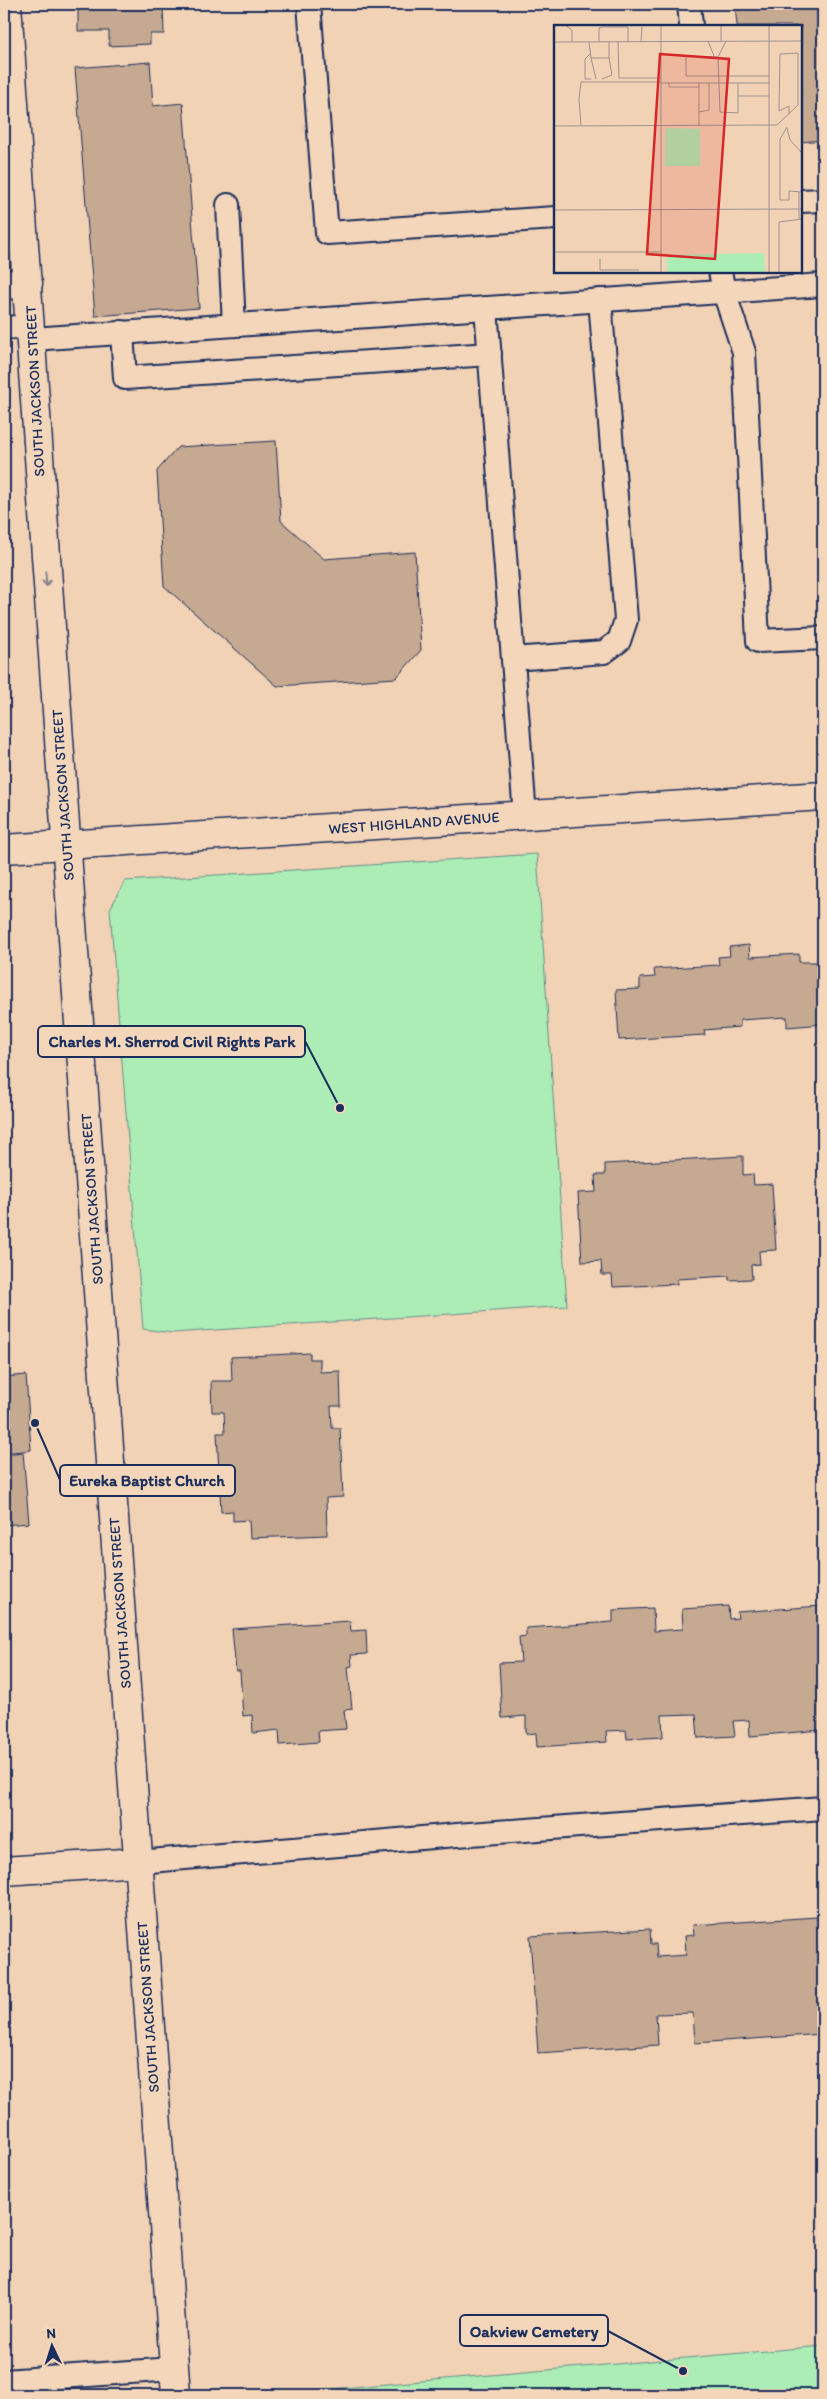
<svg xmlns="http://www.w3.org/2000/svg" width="827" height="2399" font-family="Itim,sans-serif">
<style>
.green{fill:#acedb5;stroke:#648e8a}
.building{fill:#c6a991;stroke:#1b2f5e}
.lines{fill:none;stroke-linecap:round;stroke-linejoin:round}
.lane-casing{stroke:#1b2f5e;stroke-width:26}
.street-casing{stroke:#1b2f5e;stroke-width:31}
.secondary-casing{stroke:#1b2f5e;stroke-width:31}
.lane{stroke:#f4d6ba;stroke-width:22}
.street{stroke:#f4d6ba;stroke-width:28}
.secondary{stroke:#f4d6ba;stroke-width:28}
.oneway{stroke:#88828c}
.labels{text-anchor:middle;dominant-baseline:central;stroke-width:5;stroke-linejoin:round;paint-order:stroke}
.street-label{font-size:15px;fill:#1b2f5e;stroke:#f4d6ba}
.inset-road{fill:none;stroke:#9c9192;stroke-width:1}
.view{fill:#d62828;fill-opacity:0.15;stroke:#d62828;stroke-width:2.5}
.inset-edge{fill:none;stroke:#1b2f5e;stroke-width:2.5}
.leader{fill:none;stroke:#1b2f5e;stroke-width:2}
.callout-dot{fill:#1b2f5e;stroke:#f4d6ba;stroke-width:2}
.callout{fill:#f4d6ba;stroke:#1b2f5e;stroke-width:2}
.callout-label{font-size:16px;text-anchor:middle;font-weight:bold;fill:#1b2f5e}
</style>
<rect width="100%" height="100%" fill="#f2d2b4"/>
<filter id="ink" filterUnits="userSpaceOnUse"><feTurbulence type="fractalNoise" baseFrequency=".02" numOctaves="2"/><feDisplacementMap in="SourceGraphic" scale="10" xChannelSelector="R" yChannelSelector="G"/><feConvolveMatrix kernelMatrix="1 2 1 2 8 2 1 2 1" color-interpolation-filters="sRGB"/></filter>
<g filter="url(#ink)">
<g class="green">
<path d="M537 854 567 1306 172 1333 143 1329 110 909 125 881Z"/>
<path d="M823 2346V2395H261Z"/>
</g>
<g class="building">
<path d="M78 4H163L164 34H150V44L109 46V31H78Z"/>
<path d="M735 4H823V140L801 142V26H737Z"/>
<path d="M150 62 153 106 183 103 199 308 95 316 75 68Z"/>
<path d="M276 441 281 521 324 559 415 552 421 650 396 678 277 686 164 586 157 471 178 447Z"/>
<path d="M749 945 750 957 799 954V962H816V967H823V1024L787 1027V1017L740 1020V1027L704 1030 705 1035 619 1040 616 990 640 989V978L655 977 654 969 719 965 718 957 730 956 729 947Z"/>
<path d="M743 1156V1175L753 1174 754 1185 772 1184 776 1250 759 1251 760 1264 751 1265 752 1279 729 1280V1276L677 1279V1284L613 1287 612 1275H602L601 1261 582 1262 578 1193 596 1192 595 1175H605V1164Z"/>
<path d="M310 1353V1359H320V1372L340 1371 341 1406H331L332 1428H340L343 1497 326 1498 327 1535 250 1538 249 1520 233 1521V1511L221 1512 217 1433H225L224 1412H212L211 1381H232L231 1357Z"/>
<path d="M26 1375 31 1450 4 1453V1377Z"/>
<path d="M23 1452 29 1523 4 1525V1454Z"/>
<path d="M728 1606 729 1619 738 1618 737 1612 821 1606 823 1623V1730L750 1736 749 1720 733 1721 735 1736 698 1738 696 1714 662 1715 663 1737 627 1739 626 1730 606 1731 607 1742 537 1747 536 1733 526 1734V1716L502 1718 499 1663 521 1662 519 1637 526 1636V1628L613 1622V1610L653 1608 654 1631 683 1629 682 1609Z"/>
<path d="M350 1621 351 1631 366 1630 367 1654 351 1655 352 1666 348 1667 352 1709 344 1710 346 1729 318 1731 319 1742 280 1745 279 1730 253 1733 252 1715 243 1716 240 1671H236L232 1629Z"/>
<path d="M817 1917 823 2034 695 2043 693 2013 656 2014 658 2045 538 2053 530 1936 650 1929 651 1944H656L657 1957 686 1955 685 1936 694 1935 693 1925Z"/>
</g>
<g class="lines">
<defs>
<g id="lane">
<path d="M309 4 327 233 556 218"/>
<path d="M689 4 691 26"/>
<path d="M801 201 823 200"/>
<path d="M228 205 234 325"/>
<path d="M720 271 724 292 744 352 758 641 823 638"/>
<path d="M486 308 525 816"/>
<path d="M4 328 31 326"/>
<path d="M122 332 125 378 490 354"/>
<path d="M32 339 823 285"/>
<path d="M513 659 604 652 619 641 626 620 600 300"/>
<path d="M138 1862 457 1835 823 1808"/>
<path d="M4 2381 173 2369"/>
</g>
<g id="street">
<path d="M4 285 28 283"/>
<path d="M4 1871 138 1862"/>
</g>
<g id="secondary">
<path d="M7 4 176 2395"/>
<path d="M4 849 823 796"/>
</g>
</defs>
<use href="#lane" class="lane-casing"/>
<use href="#street" class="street-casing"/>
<use href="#secondary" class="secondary-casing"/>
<use href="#lane" class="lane"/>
<use href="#street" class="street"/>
<use href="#secondary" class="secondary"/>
</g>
<defs><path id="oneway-shaft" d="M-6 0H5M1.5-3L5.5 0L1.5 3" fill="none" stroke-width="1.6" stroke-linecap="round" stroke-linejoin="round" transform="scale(1.25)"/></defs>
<use class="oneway" href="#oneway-shaft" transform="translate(46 579) rotate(85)"/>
</g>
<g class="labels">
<g class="street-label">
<text transform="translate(35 391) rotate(-93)">SOUTH JACKSON STREET</text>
<text transform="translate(63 795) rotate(-94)">SOUTH JACKSON STREET</text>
<text transform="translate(414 823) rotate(-4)">WEST HIGHLAND AVENUE</text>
<text transform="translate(92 1199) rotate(-94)">SOUTH JACKSON STREET</text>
<text transform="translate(120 1603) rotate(-94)">SOUTH JACKSON STREET</text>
<text transform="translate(148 2007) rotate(-94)">SOUTH JACKSON STREET</text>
</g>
</g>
<g transform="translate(554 25)">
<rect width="248" height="248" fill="#f2d2b4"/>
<path d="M112 103 146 104V141H111ZM210 228 211 247H113V230Z" fill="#acedb5"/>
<path class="inset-road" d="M11 0 18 5V16M107 0V247M167 0V16M215 0V247M154 16 160 31M172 16 164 32 166 87 184 88V58M0 17 248 16M35 17 37 33H55V17M45 17V3L49 2H74V17M64 17 65 53H107M87 17 88 2M36 29 31 34V54H37M164 32 132 31V51H215M37 33 42 54M48 54 58 50 55 33M107 58H215M115 58V62H145M145 58V100M184 71H215M145 87 155 85V58M27 100 25 74 27 57H107M0 101 222 100 224 99 244 80V28L226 29 225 86 235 81V89M233 102 226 114V175H235V166L248 167M233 103 236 115 248 128M245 167V194M0 185 248 184M0 227H107M46 234V245H85M225 247V197L248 194"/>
<path class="view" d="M106 29 175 34 161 234 93 229Z"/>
<rect width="248" height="248" class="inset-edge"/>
</g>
<path class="leader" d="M340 1108L305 1041M35 1423L60 1480M683 2371L608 2331"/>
<g class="callout-dot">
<circle cx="340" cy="1108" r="5"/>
<circle cx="35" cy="1423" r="5"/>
<circle cx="683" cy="2371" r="5"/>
</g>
<g class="callout">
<rect x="38" y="1026" width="267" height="31" rx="5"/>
<rect x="60" y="1465" width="175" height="31" rx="5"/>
<rect x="460" y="2315" width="148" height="31" rx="5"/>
</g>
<g class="callout-label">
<text x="172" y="1047">Charles M. Sherrod Civil Rights Park</text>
<text x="147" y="1486">Eureka Baptist Church</text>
<text x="534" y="2337">Oakview Cemetery</text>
</g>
<rect width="827" height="2399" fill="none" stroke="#f4d6ba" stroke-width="20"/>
<rect x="10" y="10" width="807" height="2379" fill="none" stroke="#1b2f5e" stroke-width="2" filter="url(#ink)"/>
<g transform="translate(52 2346) rotate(356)" stroke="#f4d6ba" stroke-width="4" paint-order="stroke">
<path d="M0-4L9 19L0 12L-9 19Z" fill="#1b2f5e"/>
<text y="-8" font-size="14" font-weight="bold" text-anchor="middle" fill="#1b2f5e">N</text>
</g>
</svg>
